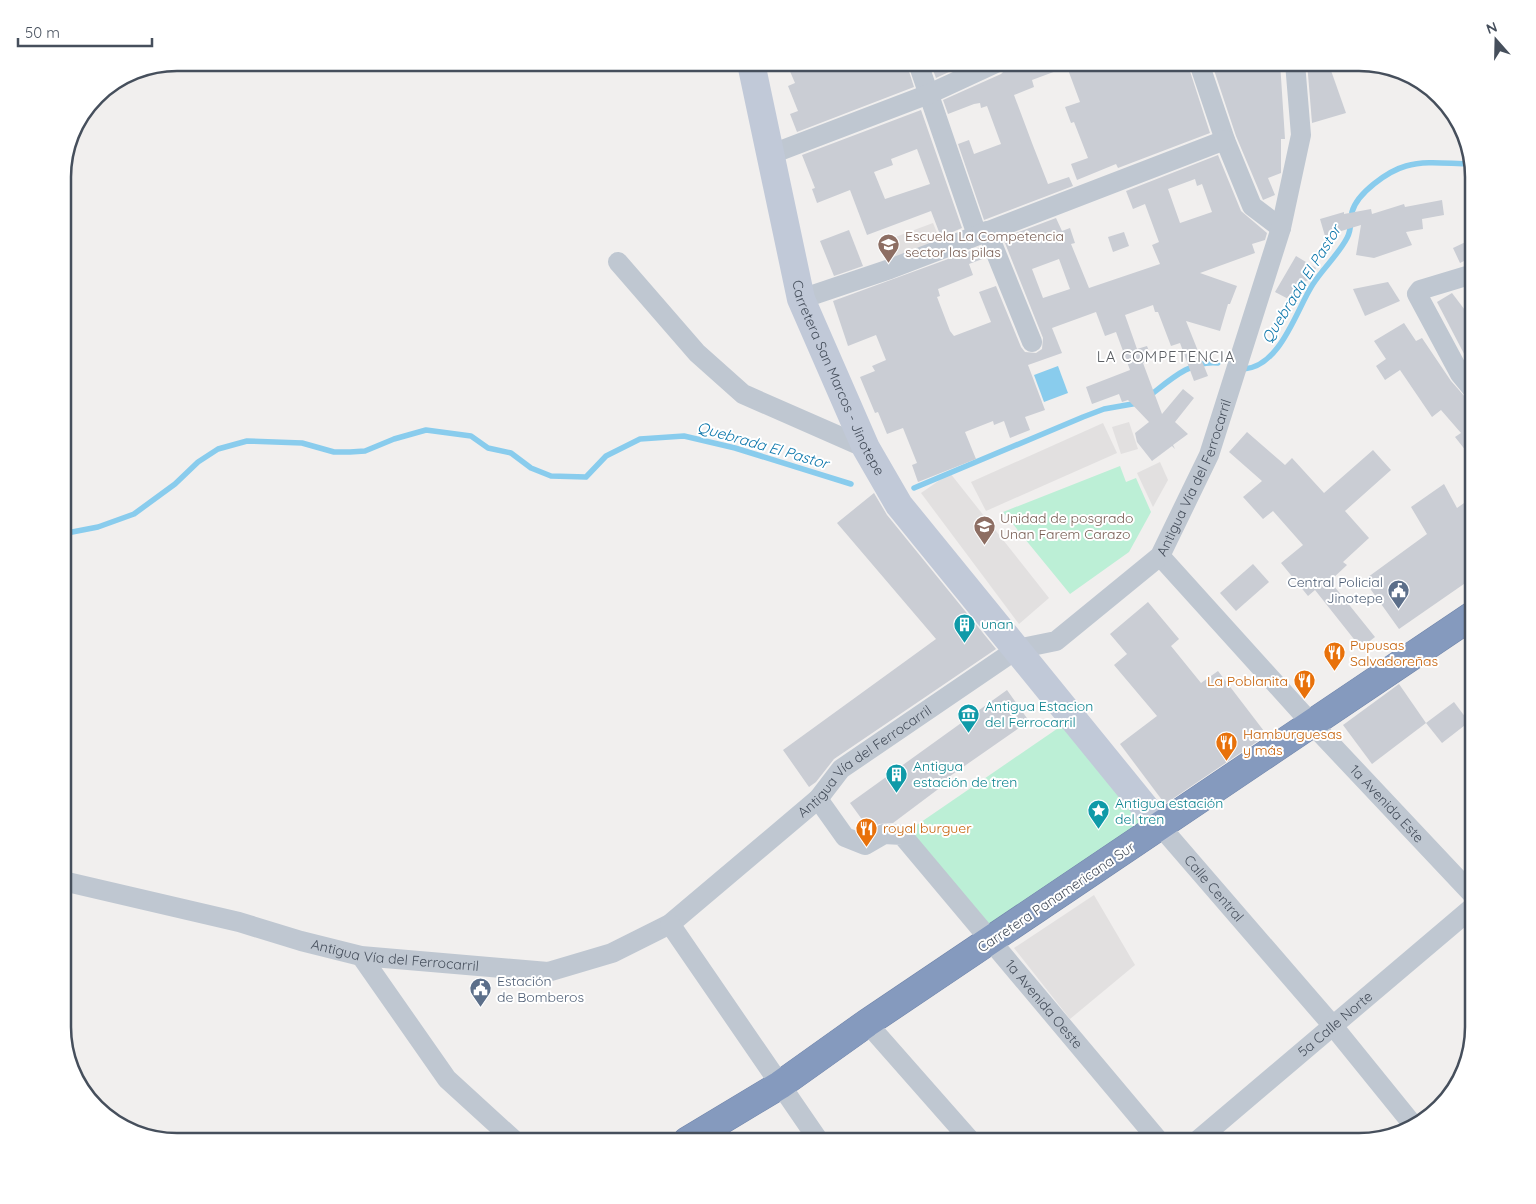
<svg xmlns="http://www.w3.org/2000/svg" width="1536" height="1204" font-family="Quicksand,sans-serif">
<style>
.education{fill:#e2e0e0}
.green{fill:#bcefd6}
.water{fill:#89cced}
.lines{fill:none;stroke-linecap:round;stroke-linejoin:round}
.stream{stroke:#89cced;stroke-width:5.5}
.building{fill:#cacdd4;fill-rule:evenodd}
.highway-casing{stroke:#7185aa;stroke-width:29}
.street{stroke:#bfc7d1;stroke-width:20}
.secondary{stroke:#c1c9d8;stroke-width:28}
.highway{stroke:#859abe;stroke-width:28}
.labels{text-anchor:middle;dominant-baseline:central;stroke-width:4;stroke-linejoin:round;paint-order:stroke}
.education-label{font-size:14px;fill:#785e54;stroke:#fff;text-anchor:start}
.street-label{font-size:14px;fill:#464f5c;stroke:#fff}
.service-label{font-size:14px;fill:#4e5e75;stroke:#fff;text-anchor:end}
.culture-label{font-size:14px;fill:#0d838f;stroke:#fff;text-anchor:start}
.food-label{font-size:14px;fill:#c56008;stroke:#fff;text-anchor:start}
.water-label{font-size:15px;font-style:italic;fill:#0b76ab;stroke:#fff}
.neighbourhood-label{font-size:15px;letter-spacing:1px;fill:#5b5e63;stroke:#fff}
.rim{fill:none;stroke:#464f5c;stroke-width:2.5}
</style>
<rect width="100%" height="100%" fill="#f1efee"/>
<g class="education">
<path d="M933 223 940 240 889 260 882 242Z"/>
<path d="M1129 422 1138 449 1121 454 1112 427Z"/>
<path d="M1103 423 1117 453 986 511 971 482Z"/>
<path d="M1160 462 1168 480 1153 507 1137 473Z"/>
<path d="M950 473 1049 598 1019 624 921 493Z"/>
<path d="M1094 895 1135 965 1070 1019 1014 948Z"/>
</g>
<g class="green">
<path d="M1120 466 1126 482 1136 478 1151 512 1129 552 1070 594 1003 512Z"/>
<path d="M1067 722 1149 827 991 928 908 831Z"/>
</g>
<path class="water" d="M1058 366 1068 393 1044 402 1034 375Z"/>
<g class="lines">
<g class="stream">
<path d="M1244 369C1281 366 1296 310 1313 284 1324 267 1338 255 1347 238 1352 229 1350 222 1352 212 1357 193 1388 171 1406 166 1427 160 1449 164 1470 164"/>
<path d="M1148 397C1169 381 1190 360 1218 363"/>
<path d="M914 488 1083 417 1104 409 1138 403"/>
<path d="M63 531 67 533 98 527 134 514 175 484 198 462 218 449 247 441 302 443 334 452H350L365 451 394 439 426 430 471 436 488 448 511 453 531 468 551 476 586 477 606 456 640 439 684 436 735 448 851 484"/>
</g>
</g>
<g class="building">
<path d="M796 62H906L914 87 797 132 790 114 798 111 788 86 795 83 789 69 797 66Z"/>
<path d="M930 62H963L964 65 936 78Z"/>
<path d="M1008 62H1187L1210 133 1118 168 1116 164 1077 180 1071 164 1088 158 1074 122 1071 123 1065 107 1080 102 1067 67 1032 80 1034 87 1014 95 1032 143 1048 184 1069 177 1073 186 984 220 958 144 969 140 974 154 1001 144 987 106 981 108 980 103 974 104 948 114 943 100 1001 74 1006 69Z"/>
<path d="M1231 62H1280L1285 139H1281V173L1268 178 1275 195 1263 200 1236 136 1213 67Z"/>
<path d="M1307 62H1328L1346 113 1312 123Z"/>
<path d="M921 110 962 228 941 237 931 211 867 235 850 190 817 203 812 189 815 188 802 155ZM917 149 930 184 885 199 874 172 893 165 891 159Z"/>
<path d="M1218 155 1241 211 1267 233 1265 240 1252 244 1255 253 1200 273 1237 286 1230 304H1228L1220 331 1186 321 1208 376 1194 381 1180 343 1171 346 1158 312H1155L1153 305 1125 315 1137 349 1147 346 1152 359 1143 363 1162 414 1183 389 1194 398 1175 422 1188 434 1173 445 1175 449 1172 446 1152 461 1137 442 1135 433 1149 422 1128 400 1122 402 1119 394 1092 404 1086 387 1130 370 1116 332 1105 336 1096 312 1052 328 1062 353 1028 365 1045 410 1025 417 1030 430 1010 438 1004 421 994 425 993 421 965 432 976 459 918 482 912 465 917 463 903 428 887 434 878 412 875 413 860 377 875 371 872 366 886 360 876 335 848 346 833 301 981 247 985 258 969 264 973 275 938 289 940 296 937 297 950 331 954 336 991 322 979 292 996 286 1021 347 1025 352 1036 353 1042 349 1043 338 1003 238 1056 218 1062 231 1070 228 1075 243 1071 244 1089 288 1160 264 1152 245 1159 242 1145 204 1133 209 1126 191ZM1195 179 1197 186 1202 184 1212 212 1180 223 1168 189ZM1059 259 1070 289 1043 298 1032 269Z"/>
<path d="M1442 200 1444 215 1422 219 1423 229 1406 232 1412 245 1374 258 1356 255 1361 225 1325 236 1320 219 1344 212V214L1371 209 1372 214 1404 204 1405 207Z"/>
<path d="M849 230 863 266 834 276 820 241Z"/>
<path d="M1124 232 1129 246 1113 252 1108 237Z"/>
<path d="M1474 238V256L1460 263 1453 248Z"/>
<path d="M1296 256 1316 268 1309 280 1293 286 1298 304 1275 292Z"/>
<path d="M1388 282 1400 301 1365 316 1353 289Z"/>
<path d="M1452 293 1474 322 1473 371 1437 302Z"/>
<path d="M1404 323 1416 341 1422 338 1451 381 1474 407V461L1455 437 1461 433 1441 410 1432 417 1400 370 1385 380 1376 366 1386 359 1374 341Z"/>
<path d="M1247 432 1285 465 1292 458 1324 493 1373 450 1391 470 1345 511 1369 538 1343 562 1347 565 1330 581 1375 637 1361 648 1315 590 1308 596 1281 563 1303 545 1273 511 1263 519 1243 497 1262 481 1229 452Z"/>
<path d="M1444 484 1457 508 1474 496V577L1399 629 1364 580 1427 534 1411 507Z"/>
<path d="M874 493 887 515 996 649 834 759 816 782 809 787 783 750 936 639 837 523Z"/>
<path d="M1253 564 1269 582 1236 611 1220 593Z"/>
<path d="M1148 602 1179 639 1171 646 1201 683 1218 671 1267 735 1165 804 1120 744 1157 716 1114 665 1127 654 1110 634Z"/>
<path d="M1399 684 1426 723 1372 764 1343 725Z"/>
<path d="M1007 690 1029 721 943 781 945 784 893 823 879 824 869 829 850 803Z"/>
<path d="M1454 702 1469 722 1442 743 1426 723Z"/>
</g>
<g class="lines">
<defs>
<path id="highway" d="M687 1141 780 1085 867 1023 1473 615"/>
</defs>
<use href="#highway" class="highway-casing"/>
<g class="street">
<path d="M918 63 977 235"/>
<path d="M1199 63 1225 140 1252 206 1281 228"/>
<path d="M769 155 929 94 996 63"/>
<path d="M987 231 1032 342"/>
<path d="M618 262 697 353 743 394 866 448"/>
<path d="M1473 274 1420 290 1417 294 1460 374 1473 390"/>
<path d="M801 299 890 269 1225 140"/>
<path id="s1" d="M1160 556 1311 723 1473 895"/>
<path id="s2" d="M818 799 845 837 865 845 884 834 902 835 1159 1141"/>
<path id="s3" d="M1161 827 1333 1026 1414 1126"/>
<path id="s4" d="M63 881 239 922 301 941 361 956 548 972 612 953 670 924 818 799 841 769 1017 649 1056 641 1160 556 1209 455 1281 228 1301 135 1295 63"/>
<path d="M670 924 819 1141"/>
<path d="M361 956 447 1079 515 1141"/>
<path d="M867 1023 971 1141"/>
<path id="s5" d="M1197 1141 1473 907"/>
</g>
<path class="secondary" id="s6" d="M751 63 801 299 866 448 899 505 1161 827"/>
<use href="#highway" class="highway"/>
</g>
<defs>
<symbol id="school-pin" viewBox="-11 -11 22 30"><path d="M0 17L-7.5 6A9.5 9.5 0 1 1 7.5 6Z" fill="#8d6e63" stroke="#fff"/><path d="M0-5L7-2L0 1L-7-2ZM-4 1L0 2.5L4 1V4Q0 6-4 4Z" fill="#fff"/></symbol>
<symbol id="university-pin" viewBox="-11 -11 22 30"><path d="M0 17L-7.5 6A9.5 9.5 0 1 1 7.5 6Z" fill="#8d6e63" stroke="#fff"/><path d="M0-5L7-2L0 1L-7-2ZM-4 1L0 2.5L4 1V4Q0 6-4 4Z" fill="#fff"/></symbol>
<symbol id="civic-pin" viewBox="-11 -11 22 30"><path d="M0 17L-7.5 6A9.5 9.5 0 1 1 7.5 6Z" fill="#5c6f8a" stroke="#fff"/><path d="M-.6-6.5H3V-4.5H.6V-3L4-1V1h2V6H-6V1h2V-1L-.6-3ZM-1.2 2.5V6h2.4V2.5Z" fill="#fff"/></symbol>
<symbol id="building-pin" viewBox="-11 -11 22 30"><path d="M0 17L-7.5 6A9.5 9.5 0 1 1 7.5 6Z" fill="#0f9aa8" stroke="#fff"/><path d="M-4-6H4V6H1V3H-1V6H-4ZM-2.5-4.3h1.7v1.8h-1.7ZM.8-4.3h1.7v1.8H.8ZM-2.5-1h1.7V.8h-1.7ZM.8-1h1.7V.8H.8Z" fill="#fff"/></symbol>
<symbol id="restaurant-pin" viewBox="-11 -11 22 30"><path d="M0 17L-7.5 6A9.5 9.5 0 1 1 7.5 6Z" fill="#e8710a" stroke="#fff"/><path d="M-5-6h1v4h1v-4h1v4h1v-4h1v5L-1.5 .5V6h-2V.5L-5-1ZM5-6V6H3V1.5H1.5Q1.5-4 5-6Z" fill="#fff"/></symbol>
<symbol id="museum-pin" viewBox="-11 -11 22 30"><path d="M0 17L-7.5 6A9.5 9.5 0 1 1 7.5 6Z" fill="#0f9aa8" stroke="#fff"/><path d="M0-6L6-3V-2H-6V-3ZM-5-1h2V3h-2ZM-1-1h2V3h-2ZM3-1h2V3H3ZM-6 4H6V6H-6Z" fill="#fff"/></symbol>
<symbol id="sight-pin" viewBox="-11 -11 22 30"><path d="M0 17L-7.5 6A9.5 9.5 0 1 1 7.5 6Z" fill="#0f9aa8" stroke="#fff"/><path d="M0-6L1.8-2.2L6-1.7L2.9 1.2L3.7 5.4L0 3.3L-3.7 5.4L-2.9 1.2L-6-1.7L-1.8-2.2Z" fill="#fff"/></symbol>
</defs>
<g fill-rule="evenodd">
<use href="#school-pin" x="876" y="232" width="25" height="34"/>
<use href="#university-pin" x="972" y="514" width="25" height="34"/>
<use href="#civic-pin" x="1386" y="578" width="25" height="34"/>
<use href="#building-pin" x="952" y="612" width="25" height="34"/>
<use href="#restaurant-pin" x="1322" y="640" width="25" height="34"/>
<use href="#restaurant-pin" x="1292" y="668" width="25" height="34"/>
<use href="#museum-pin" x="956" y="702" width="25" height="34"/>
<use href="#restaurant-pin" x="1214" y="730" width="25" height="34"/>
<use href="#building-pin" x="884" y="762" width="25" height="34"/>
<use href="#sight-pin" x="1086" y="798" width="25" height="34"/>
<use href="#restaurant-pin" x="854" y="816" width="25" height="34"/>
<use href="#civic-pin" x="468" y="976" width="25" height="34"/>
</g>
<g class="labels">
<g class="education-label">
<text x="905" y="236">Escuela La Competencia<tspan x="905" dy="16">sector las pilas</tspan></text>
<text x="1000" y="518">Unidad de posgrado<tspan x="1000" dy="16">Unan Farem Carazo</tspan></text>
</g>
<g class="street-label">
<text stroke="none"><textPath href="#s6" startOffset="328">Carretera San Marcos - Jinotepe</textPath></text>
<text stroke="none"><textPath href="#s4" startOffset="1331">Antigua Vía del Ferrocarril</textPath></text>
<text stroke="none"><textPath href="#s4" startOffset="881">Antigua Vía del Ferrocarril</textPath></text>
<text stroke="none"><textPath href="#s1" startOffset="336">1a Avenida Este</textPath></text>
<text stroke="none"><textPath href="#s3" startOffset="81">Calle Central</textPath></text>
<text transform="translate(1056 897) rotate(-34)">Carretera Panamericana Sur</text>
<text stroke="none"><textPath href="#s4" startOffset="341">Antigua Vía del Ferrocarril</textPath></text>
<text stroke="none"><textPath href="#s2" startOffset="329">1a Avenida Oeste</textPath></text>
<text stroke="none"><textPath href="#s5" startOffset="181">5a Calle Norte</textPath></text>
</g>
<g class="service-label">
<text x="1383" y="582">Central Policial<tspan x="1383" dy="16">Jinotepe</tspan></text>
<text x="497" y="981" text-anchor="start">Estación<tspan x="497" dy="16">de Bomberos</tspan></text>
</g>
<g class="culture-label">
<text x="981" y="624">unan</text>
<text x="985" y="706">Antigua Estacion<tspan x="985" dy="16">del Ferrocarril</tspan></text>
<text x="913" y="766">Antigua<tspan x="913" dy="16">estación de tren</tspan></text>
<text x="1115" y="803">Antigua estación<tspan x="1115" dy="16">del tren</tspan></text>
</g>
<g class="food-label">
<text x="1350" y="645">Pupusas<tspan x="1350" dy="16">Salvadoreñas</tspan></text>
<text x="1288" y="681" text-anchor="end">La Poblanita</text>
<text x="1243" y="734">Hamburguesas<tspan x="1243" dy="16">y más</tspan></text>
<text x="883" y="828">royal burguer</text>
</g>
<g class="water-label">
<text transform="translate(1301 284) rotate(-58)">Quebrada El Pastor</text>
<text transform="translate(763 445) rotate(16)">Quebrada El Pastor</text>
</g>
<g class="neighbourhood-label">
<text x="1166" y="356">LA COMPETENCIA</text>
</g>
</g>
<path d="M0 0H1536V1204H0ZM177 71H1359A106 106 0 0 1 1465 177V1027A106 106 0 0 1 1359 1133H177A106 106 0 0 1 71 1027V177A106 106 0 0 1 177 71Z" fill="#fff" fill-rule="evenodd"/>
<path class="rim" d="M177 71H1359A106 106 0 0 1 1465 177V1027A106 106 0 0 1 1359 1133H177A106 106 0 0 1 71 1027V177A106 106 0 0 1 177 71Z"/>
<g transform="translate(1496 40) rotate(340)" stroke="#ffffff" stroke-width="4" paint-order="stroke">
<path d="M0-4L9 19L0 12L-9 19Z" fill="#464f5c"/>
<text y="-8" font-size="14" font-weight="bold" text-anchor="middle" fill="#464f5c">N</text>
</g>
<path d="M18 38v8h134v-8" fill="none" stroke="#464f5c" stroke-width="2.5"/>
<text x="25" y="38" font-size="15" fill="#464f5c" stroke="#ffffff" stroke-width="4" paint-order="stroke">50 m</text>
</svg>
